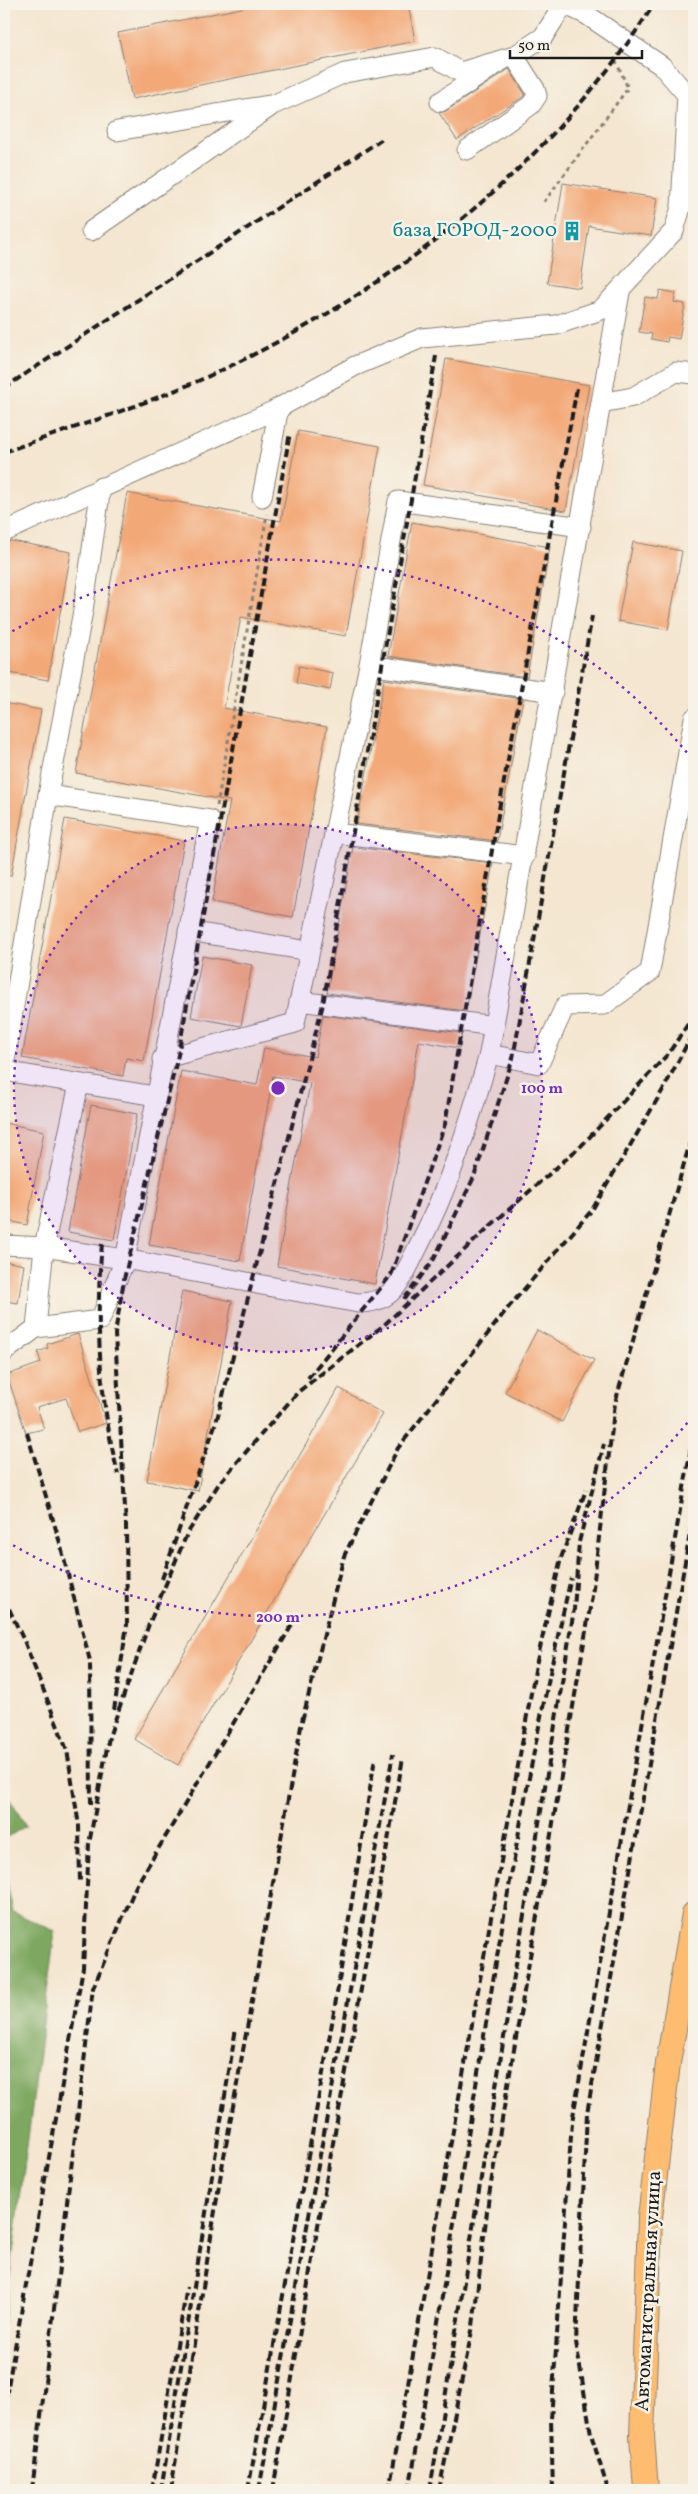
<svg xmlns="http://www.w3.org/2000/svg" width="698" height="2494" font-family="Vollkorn,serif">
<style>
.forest{fill:#7ea860;stroke:#4d623e}
.building{fill:#f3a877}
.lines{fill:none;stroke-linecap:round;stroke-linejoin:round}
.minor-casing{stroke:#888176;stroke-width:21}
.major-casing{stroke:#888176;stroke-width:26}
.path{stroke:#888176;stroke-width:3;stroke-dasharray:4 4;stroke-linecap:butt}
.minor{stroke:#fff;stroke-width:19}
.major{stroke:#febc70;stroke-width:24}
.rail{stroke:#1c1c1c;stroke-width:4;stroke-dasharray:8 4;stroke-linecap:butt}
.ring{fill:none;stroke:#7b2cbf;stroke-width:2.5;stroke-dasharray:2.5 5}
.labels{text-anchor:middle;dominant-baseline:central;stroke-width:5;stroke-linejoin:round;paint-order:stroke}
.culture-label{font-size:20px;fill:#0d838f;stroke:#f7f3e8;text-anchor:end}
.street-label{font-size:20px;fill:#1c1c1c;stroke:#f7f3e8}
.centre{fill:#7b2cbf;stroke:#f7f3e8;stroke-width:2.5}
.ring-label{font-size:15px;text-anchor:middle;font-weight:bold;fill:#7b2cbf;stroke:#f7f3e8;stroke-width:5;stroke-linejoin:round;paint-order:stroke}
</style>
<rect width="100%" height="100%" fill="#f7f3e8"/>
<filter id="ink" filterUnits="userSpaceOnUse"><feTurbulence type="fractalNoise" baseFrequency=".02" numOctaves="2"/><feDisplacementMap in="SourceGraphic" scale="10" xChannelSelector="R" yChannelSelector="G"/><feConvolveMatrix kernelMatrix="1 2 1 2 8 2 1 2 1" color-interpolation-filters="sRGB"/></filter>
<filter id="wash" filterUnits="userSpaceOnUse"><feTurbulence type="fractalNoise" baseFrequency=".0096" numOctaves="4" result="noise"/><feDisplacementMap in="SourceGraphic" scale="20" xChannelSelector="R" yChannelSelector="G"/><feGaussianBlur stdDeviation="1.12" result="paint"/><feColorMatrix in="noise" values="0 0 0 0 0 0 0 0 0 0 0 0 0 0 0 0 0 1.4 0 .05"/><feComposite in="paint" operator="in"/></filter>
<g filter="url(#wash)">
<rect width="100%" height="100%" fill="#f4e6d0"/>
<g class="forest">
<path d="M4 1790 26 1826 4 1839Z"/>
<path d="M4 1869 13 1912 55 1931 4 2322Z"/>
</g>
<g id="blocks">
<g class="building">
<path d="M261 4H408L415 41 132 99 118 33Z"/>
<path d="M509 69 525 94 524 96 457 140 439 113 446 111Z"/>
<path d="M563 183 657 198 651 236 589 226 580 288 547 283Z"/>
<path d="M660 290 676 293 674 302 685 304 679 339 668 337 667 342 651 339 652 334 639 332 645 297 658 299Z"/>
<path d="M446 359 589 385 566 511 423 485Z"/>
<path d="M298 431 380 446 346 636 241 617 224 708 327 727 293 917 212 902 230 801 76 773 127 493 281 521Z"/>
<path d="M412 522 550 547 527 677 388 656Z"/>
<path d="M11 541 71 552 48 680 4 672V543Z"/>
<path d="M633 542 682 551 668 630 618 621Z"/>
<path d="M299 666 333 673 330 690 296 683Z"/>
<path d="M384 679 523 699 497 841 357 824Z"/>
<path d="M4 703 41 710 11 876 4 875Z"/>
<path d="M65 819 184 841 144 1061 126 1058 123 1076 22 1058Z"/>
<path d="M353 847 493 863 466 1011 327 993Z"/>
<path d="M202 956 252 965 241 1026 191 1017Z"/>
<path d="M323 1015 462 1033 459 1048 419 1041 375 1284 277 1266 310 1083 273 1076 240 1261 149 1245 181 1071 257 1085 264 1048 315 1057Z"/>
<path d="M91 1105 137 1114 114 1240 68 1232Z"/>
<path d="M4 1123 44 1131 27 1225 4 1220Z"/>
<path d="M4 1261 24 1265 18 1303 4 1301Z"/>
<path d="M182 1291 232 1301 198 1491 147 1481Z"/>
<path d="M537 1330 594 1360 562 1422 505 1392Z"/>
<path d="M78 1334 106 1423 78 1432 66 1398 37 1407 44 1429 26 1433 7 1375 41 1363 38 1352 48 1348 47 1344Z"/>
<path d="M339 1388 383 1414 178 1765 134 1739Z"/>
</g>
</g>
</g>
<g filter="url(#ink)">
<use href="#blocks" fill-opacity="0" stroke="#888176" stroke-width="1"/>
<g class="lines">
<defs>
<g id="minor">
<path d="M514 56 543 37 564 4"/>
<path d="M440 102 504 59 514 56 535 89 537 96 531 105 467 150"/>
<path d="M117 131 275 104 345 73 435 57 460 72 504 59"/>
<path d="M91 231 270 107"/>
<path d="M601 403 633 397 676 372 694 374"/>
<path d="M262 497 279 407"/>
<path d="M4 532 273 411 355 366 422 338 556 325 601 310 674 231 681 207 687 95 662 66 587 15 564 4"/>
<path d="M369 665 553 692"/>
<path d="M334 833 525 856"/>
<path d="M188 931 309 951"/>
<path d="M299 1001 495 1026"/>
<path d="M489 1054 539 1064 565 1006 604 1005 650 972 694 718"/>
<path d="M162 1059 295 1023 369 665 398 501 581 527"/>
<path d="M4 1068 48 795 83 611 101 487"/>
<path d="M4 1071 155 1096"/>
<path d="M4 1245 44 1247 79 1084"/>
<path d="M36 1328 44 1247 130 1260 358 1303C369 1303 380 1301 390 1293 402 1282 409 1265 416 1251 449 1188 470 1122 489 1054L620 292"/>
<path d="M4 1352 36 1328 100 1320 125 1260 210 820 48 795"/>
</g>
<path id="major" d="M646 2490 642 2436 650 2218 668 2063 694 1914"/>
</defs>
<use href="#minor" class="minor-casing"/>
<use href="#major" class="major-casing"/>
<g class="path">
<path d="M544 202 628 88 614 57"/>
<path d="M217 806 267 514"/>
</g>
<use href="#minor" class="minor"/>
<use href="#major" class="major"/>
<g class="rail">
<path d="M4 388 384 138"/>
<path d="M4 452C69 429 135 408 198 381 379 300 547 173 654 4"/>
<path d="M102 1244C95 1321 99 1398 118 1474"/>
<path d="M404 1299 434 1259 474 1177 513 1058 592 616"/>
<path d="M308 1378 391 1275 445 1124 502 792 577 388"/>
<path d="M27 1433 60 1543 90 1661 91 1804"/>
<path d="M162 1579 217 1419 323 1004 436 356"/>
<path d="M4 1598 25 1643 67 1750 79 1826 80 1883"/>
<path d="M114 1710 127 1625 126 1525 115 1334 124 1279 178 1055 290 433"/>
<path d="M4 2408 83 1968 89 1844 109 1737 149 1624 187 1534 220 1482 298 1392 384 1325 488 1228 582 1145 668 1054 694 1015"/>
<path d="M32 2490 93 1988 136 1886 298 1615"/>
<path d="M152 2490 187 2287"/>
<path d="M161 2490 236 2028"/>
<path d="M171 2490 220 2179 302 1721 344 1556 398 1448 508 1308 592 1210 664 1088 694 1031"/>
<path d="M248 2490 334 2012 375 1758"/>
<path d="M259 2490 393 1754"/>
<path d="M273 2490 315 2242 403 1758"/>
<path d="M389 2490 536 1665 561 1558 586 1490"/>
<path d="M409 2490C464 2187 501 1879 571 1578"/>
<path d="M430 2490 574 1609 579 1542 604 1444"/>
<path d="M439 2490 473 2326 489 2195 592 1596 615 1403 694 1129"/>
<path d="M553 2490 551 2419 572 2122 694 1431"/>
<path d="M608 2490 591 2434 576 2342 587 2113 694 1511"/>
</g>
</g>
</g>
<circle cx="278" cy="1088" r="264" fill="#7b2cbf" fill-opacity=".12"/>
<g class="ring">
<circle cx="278" cy="1088" r="264"/>
<path d="M692 1417A529 529 0 0 1 6 1541M6 635A529 529 0 0 1 692 759"/>
</g>
<defs>
<symbol id="building-bare" viewBox="-9 -9 18 18"><path d="M-4-6H4V6H1V3H-1V6H-4ZM-2.5-4.3h1.7v1.8h-1.7ZM.8-4.3h1.7v1.8H.8ZM-2.5-1h1.7V.8h-1.7ZM.8-1h1.7V.8H.8Z" fill="#0f9aa8" stroke="#f7f3e8" stroke-width="2.5" paint-order="stroke"/></symbol>
</defs>
<g fill-rule="evenodd">
<use href="#building-bare" x="558" y="217" width="28" height="28"/>
</g>
<g class="labels">
<g class="culture-label">
<text x="557" y="231">база ГОРОД-2000</text>
</g>
<g class="street-label">
<text transform="translate(649 2291) rotate(-87)">Автомагистральная улица</text>
</g>
</g>
<circle cx="278" cy="1088" r="8" class="centre"/>
<g class="ring-label">
<text x="542" y="1093">100 m</text>
<text x="278" y="1622">200 m</text>
</g>
<rect width="698" height="2494" fill="none" stroke="#f7f3e8" stroke-width="20"/>
<path d="M510 50v8h132v-8" fill="none" stroke="#1c1c1c" stroke-width="2.5"/>
<text x="518" y="50" font-size="15" fill="#1c1c1c" stroke="#f7f3e8" stroke-width="4" paint-order="stroke">50 m</text>
</svg>
